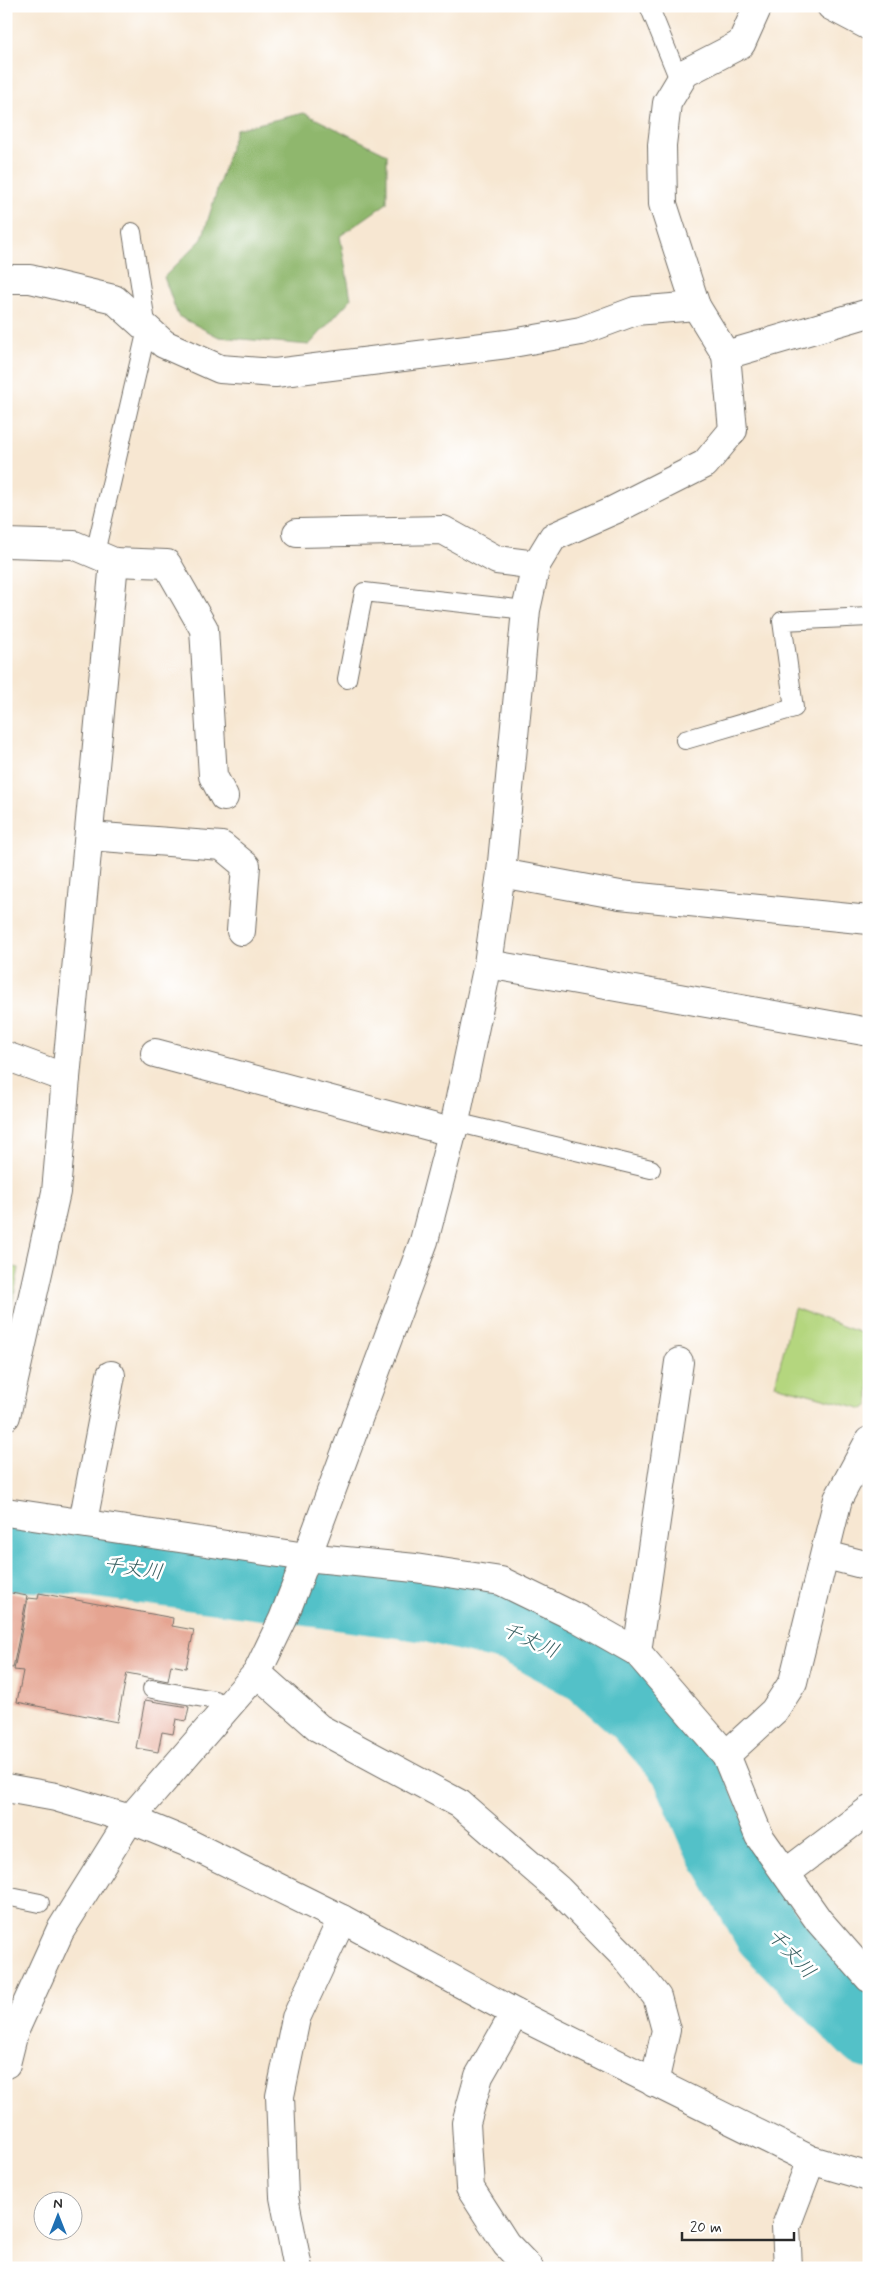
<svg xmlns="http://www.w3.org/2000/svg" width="875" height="2274" font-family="Mynerve,'Klee One',sans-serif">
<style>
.green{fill:#b4d67e;stroke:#708054}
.forest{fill:#8fb76d;stroke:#5d714c}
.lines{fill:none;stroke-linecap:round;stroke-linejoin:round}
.river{stroke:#53c1c8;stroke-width:68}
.building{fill:#e5a491}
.service-casing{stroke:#726d65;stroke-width:20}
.minor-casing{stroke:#726d65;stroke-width:30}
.service{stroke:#fff;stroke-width:18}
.minor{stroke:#fff;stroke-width:28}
.labels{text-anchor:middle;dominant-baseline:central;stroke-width:5;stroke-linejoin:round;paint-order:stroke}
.water-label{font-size:20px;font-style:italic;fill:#396062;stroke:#fff}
</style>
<rect width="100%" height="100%" fill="#fff"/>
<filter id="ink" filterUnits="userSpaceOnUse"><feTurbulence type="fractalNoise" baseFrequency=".02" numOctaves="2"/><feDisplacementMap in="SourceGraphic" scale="10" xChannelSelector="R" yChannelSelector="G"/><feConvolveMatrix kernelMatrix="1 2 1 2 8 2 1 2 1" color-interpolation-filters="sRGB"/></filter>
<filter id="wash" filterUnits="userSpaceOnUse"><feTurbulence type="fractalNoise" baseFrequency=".0096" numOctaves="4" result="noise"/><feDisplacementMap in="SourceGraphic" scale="20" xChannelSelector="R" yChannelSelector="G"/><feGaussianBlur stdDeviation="1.12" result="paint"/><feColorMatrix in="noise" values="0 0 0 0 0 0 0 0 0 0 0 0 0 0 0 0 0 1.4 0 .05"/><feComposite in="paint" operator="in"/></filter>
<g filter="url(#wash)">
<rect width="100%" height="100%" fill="#f7e7d2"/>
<g class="green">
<path d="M6 1266 19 1268 6 1340Z"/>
<path d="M794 1308 869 1336V1405L864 1409 775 1385Z"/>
</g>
<path class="forest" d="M304 113 387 154V203L340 236 351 299 309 345 219 337 178 316 164 277 202 239 236 129Z"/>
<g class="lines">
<path class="river" d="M6 1557 60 1559 428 1608 516 1630 588 1669 638 1713 683 1764 715 1838 767 1931 869 2035"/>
</g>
<g id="blocks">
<g class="building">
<path d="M6 1592 27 1596 13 1668 6 1667Z"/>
<path d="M39 1593 173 1618 172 1626 194 1630 186 1668 171 1665 168 1681 127 1673 117 1722 17 1702 23 1671 14 1670 28 1598 38 1599Z"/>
<path d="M145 1700 189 1707 186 1721 176 1719 173 1734 162 1732 158 1752 136 1748Z"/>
</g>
</g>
</g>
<g filter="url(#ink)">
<use href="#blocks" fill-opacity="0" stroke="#726d65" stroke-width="1"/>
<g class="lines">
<defs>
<g id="service">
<path d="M649 6 680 82"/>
<path d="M95 553 147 329 132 232"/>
<path d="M347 679 364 592 526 610"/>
<path d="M685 740 794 708 782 621 869 617"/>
<path d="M455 1122 651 1169"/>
<path d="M152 1689 215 1700 226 1708"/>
<path d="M6 1896 40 1903"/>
</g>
<g id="minor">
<path d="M831 6 869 26"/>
<path d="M6 279H30L114 299 164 344 220 369 275 373 507 344 581 331 635 311 696 306"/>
<path d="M726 355 696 306 663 204 662 145 667 103 685 73 741 44 758 6"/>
<path d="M297 533 443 530 497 560 536 565"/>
<path d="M6 543 74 545 114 562 66 1078"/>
<path d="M114 562 167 564 204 629 213 776 224 797"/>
<path d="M89 836 222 846 246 866 241 931"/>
<path d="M501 873 620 895 869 920"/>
<path d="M488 964 869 1032"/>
<path d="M155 1053 451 1132"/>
<path d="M6 1056 66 1078 56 1192 6 1416"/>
<path d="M6 1512 306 1557 415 1568 501 1581 579 1619 637 1652 726 1755 759 1836 819 1921 869 1978"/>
<path d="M83 1522 111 1375"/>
<path d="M826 1555 869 1566"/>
<path d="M637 1652 679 1362"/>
<path d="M257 1673 319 1728 460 1804 558 1889 625 1957 657 1997 666 2030 654 2083"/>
<path d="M726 1755 774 1711 793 1682 838 1499 869 1441"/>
<path d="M6 1788 56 1797 130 1819 186 1842 342 1919 515 2013 811 2160 869 2177"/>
<path d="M786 1873 869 1810"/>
<path d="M515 2013 479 2076 466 2123 470 2188 506 2244 529 2268"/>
<path d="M6 2064 14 2032 60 1931 130 1819 257 1673 283 1619 299 1578 424 1241 455 1122 488 964 501 873 526 610 536 565 553 537 614 510 705 464 733 430 726 355 869 313"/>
<path d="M298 2268 284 2197 280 2096 296 2018 342 1919"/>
<path d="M788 2268 786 2226 811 2160"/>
</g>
</defs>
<use href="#service" class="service-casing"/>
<use href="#minor" class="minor-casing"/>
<use href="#service" class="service"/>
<use href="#minor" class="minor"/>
</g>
</g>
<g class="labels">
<g class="water-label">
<text transform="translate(133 1569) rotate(8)">千丈川</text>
<text transform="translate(530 1641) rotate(24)">千丈川</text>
<text transform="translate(791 1954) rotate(47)">千丈川</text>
</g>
</g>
<rect width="875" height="2274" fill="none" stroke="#fff" stroke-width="25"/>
<g transform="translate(58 2216)"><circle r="24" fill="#ffffff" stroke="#aaaaaa"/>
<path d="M0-4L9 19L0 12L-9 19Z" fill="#1f6fb2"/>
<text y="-8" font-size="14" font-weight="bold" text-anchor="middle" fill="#2b2b2b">N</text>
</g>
<path d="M682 2232v8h112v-8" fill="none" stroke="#2b2b2b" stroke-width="2.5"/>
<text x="690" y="2232" font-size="15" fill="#2b2b2b" stroke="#ffffff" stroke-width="4" paint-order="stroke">20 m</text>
</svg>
